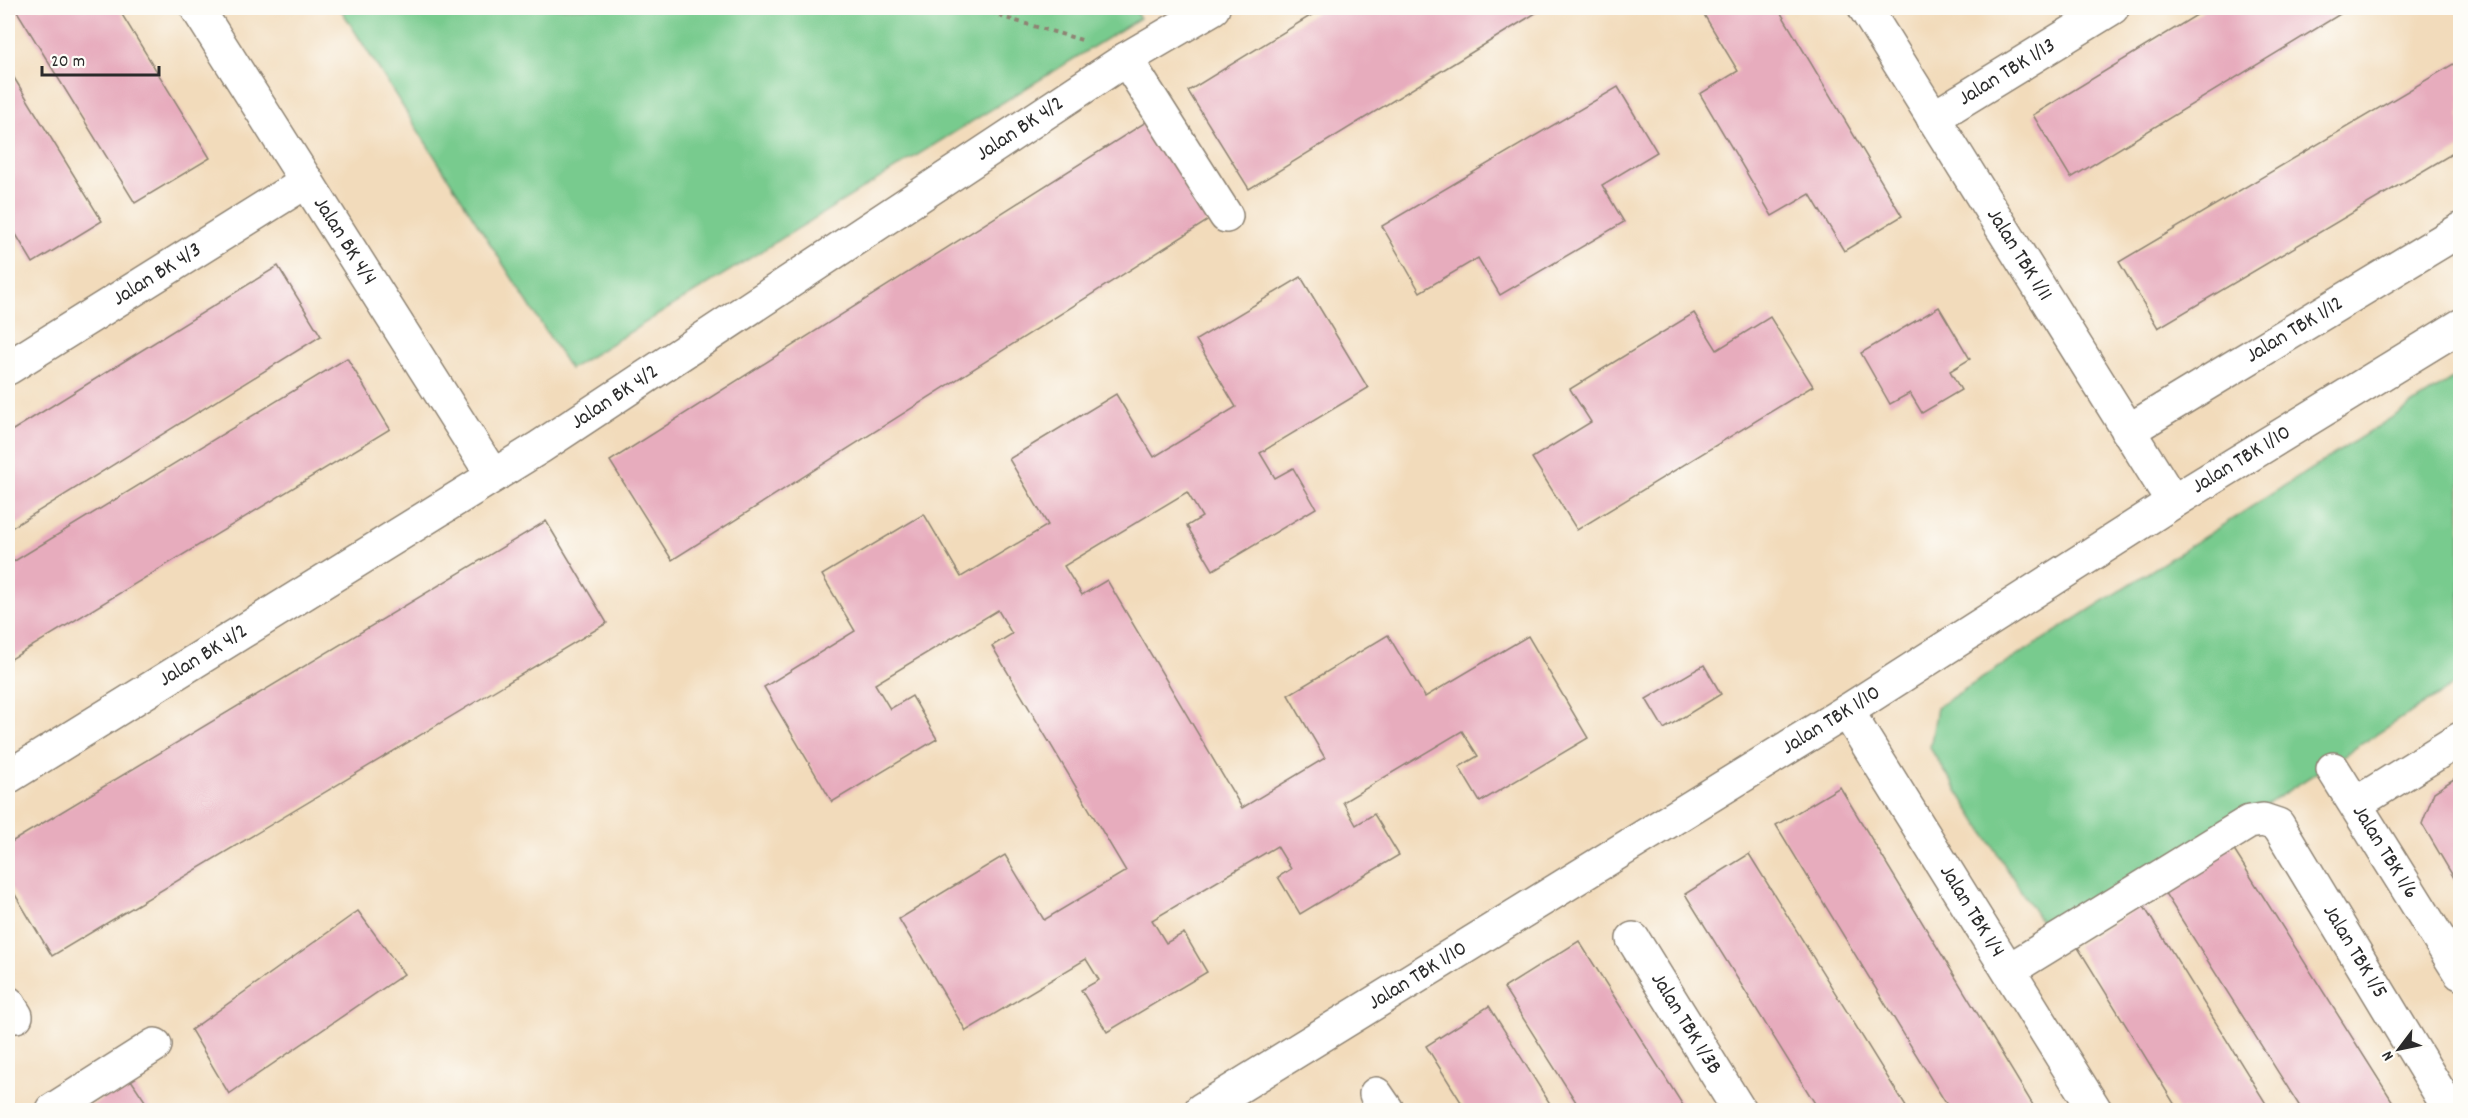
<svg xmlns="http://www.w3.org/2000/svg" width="2468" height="1118" font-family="Dekko,sans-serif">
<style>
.green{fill:#78cb8e;stroke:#527b5c;stroke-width:1.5}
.building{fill:#e7acbd}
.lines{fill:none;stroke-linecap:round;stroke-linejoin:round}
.minor-casing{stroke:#8e8373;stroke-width:36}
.path{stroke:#8e8373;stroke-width:4;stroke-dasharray:4.5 4.5;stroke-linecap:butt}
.minor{stroke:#fff;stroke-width:33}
.labels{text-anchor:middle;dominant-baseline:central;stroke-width:6;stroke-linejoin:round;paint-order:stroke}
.street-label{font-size:22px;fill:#2b2b2b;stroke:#fdfcf7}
</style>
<rect width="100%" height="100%" fill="#fdfcf7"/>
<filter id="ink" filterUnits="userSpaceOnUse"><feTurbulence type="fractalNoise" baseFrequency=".0167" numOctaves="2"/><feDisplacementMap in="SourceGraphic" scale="12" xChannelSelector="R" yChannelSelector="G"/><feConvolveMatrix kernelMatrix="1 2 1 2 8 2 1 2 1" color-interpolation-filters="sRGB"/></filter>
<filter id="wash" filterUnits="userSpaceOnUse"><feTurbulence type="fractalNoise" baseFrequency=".008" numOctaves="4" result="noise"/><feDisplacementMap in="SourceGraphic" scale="24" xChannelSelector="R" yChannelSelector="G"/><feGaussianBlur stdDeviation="1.35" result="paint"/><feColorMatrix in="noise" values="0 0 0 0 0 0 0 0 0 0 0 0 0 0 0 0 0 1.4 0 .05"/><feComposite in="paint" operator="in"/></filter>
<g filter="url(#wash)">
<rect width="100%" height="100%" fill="#f2dbbb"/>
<g class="green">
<path d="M340 8H1134L1140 18 570 369Z"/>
<path d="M2460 374V681L2053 941 1930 748 1937 707Z"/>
</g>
<g id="blocks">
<g class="building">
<path d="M15 8H118L210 158 135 203Z"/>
<path d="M1323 8H1544L1249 189 1188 91Z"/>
<path d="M1713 8H1778L1902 216 1844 251 1810 194 1772 216 1700 94 1738 71 1703 13Z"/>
<path d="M2208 8H2350L2071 178 2033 115Z"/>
<path d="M2460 60V149L2158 328 2119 262Z"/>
<path d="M8 68 102 221 33 263 8 221Z"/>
<path d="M1618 87 1657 152 1602 185 1624 222 1500 295 1478 258 1420 292 1382 226Z"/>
<path d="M1149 120 1212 218 672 560 610 461Z"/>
<path d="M278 266 321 336 8 530V433Z"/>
<path d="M1301 277 1368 388 1260 453 1275 478 1293 468 1316 508 1213 570 1187 526 1202 517 1187 492 1064 566 1082 595 1107 580 1242 808 1325 758 1288 695 1388 635 1425 697 1528 636 1588 738 1480 802 1459 767 1478 756 1462 731 1343 802 1356 825 1374 814 1399 855 1300 914 1278 877 1291 869 1277 846 1152 920 1166 943 1184 933 1207 972 1107 1032 1081 990 1099 980 1086 959 966 1031 899 919 1005 855 1044 920 1126 871 992 646 1012 634 998 610 875 684 890 709 912 696 937 739 832 802 764 687 855 631 822 575 924 514 961 577 1048 525 1009 459 1116 394 1154 457 1236 407 1196 340Z"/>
<path d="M1939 307 1970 359 1950 371 1961 390 1922 413 1910 393 1890 404 1861 353Z"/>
<path d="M1694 313 1717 350 1770 317 1813 386 1577 530 1532 458 1591 422 1570 389Z"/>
<path d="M347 358 390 429 8 661V565Z"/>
<path d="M546 521 607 623 52 956 8 883V844Z"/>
<path d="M1704 665 1721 694 1664 729 1646 699Z"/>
<path d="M2460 775V888L2422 824 2434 792Z"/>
<path d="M1840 787 2036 1110H1950L1776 825Z"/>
<path d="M2230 844 2398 1110H2302L2161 887Z"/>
<path d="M1749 854 1908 1110H1819L1685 894Z"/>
<path d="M2143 905 2270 1110H2178L2077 946Z"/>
<path d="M358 911 404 974 229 1094 191 1030Z"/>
<path d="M1579 941 1686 1110H1581L1504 988Z"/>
<path d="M1489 1006 1554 1110H1466L1426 1046Z"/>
<path d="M131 1080 151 1110H85Z"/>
</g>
</g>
</g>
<g filter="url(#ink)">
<use href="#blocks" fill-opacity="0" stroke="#8e8373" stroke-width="1.5"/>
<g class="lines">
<defs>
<g id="minor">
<path id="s1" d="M197 8 493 476"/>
<path id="s2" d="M1865 8 2173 502"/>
<path d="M1126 59 1226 216"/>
<path id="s3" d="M1933 118 2112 8"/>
<path id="s4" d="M8 368 307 181"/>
<path id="s5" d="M2128 431 2460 230"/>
<path id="s6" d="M1847 711 2095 1110"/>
<path id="s7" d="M2333 769 2460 973"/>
<path id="s8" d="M8 777 540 447 1126 59 1213 8"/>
<path d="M2357 803 2460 739"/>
<path id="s9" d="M1633 939 1739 1110"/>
<path id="s10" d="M2009 970 2249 822 2263 820 2278 825 2450 1110"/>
<path d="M8 1003 16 1016"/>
<path d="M1376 1094 1387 1110"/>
<path d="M53 1110 155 1045"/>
<path id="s11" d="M1201 1110 1847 711 2173 502 2460 326"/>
</g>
</defs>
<use href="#minor" class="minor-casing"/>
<path class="path" d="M983 8 1002 17 1085 41"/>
<use href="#minor" class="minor"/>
</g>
</g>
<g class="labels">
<g class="street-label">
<text stroke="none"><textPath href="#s3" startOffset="87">Jalan TBK 1/13</textPath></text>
<text stroke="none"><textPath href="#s8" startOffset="1202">Jalan BK 4/2</textPath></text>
<text stroke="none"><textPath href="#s1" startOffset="276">Jalan BK 4/4</textPath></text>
<text stroke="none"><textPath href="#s2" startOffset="291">Jalan TBK 1/11</textPath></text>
<text stroke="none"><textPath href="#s4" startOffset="176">Jalan BK 4/3</textPath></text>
<text stroke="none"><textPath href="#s5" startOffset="195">Jalan TBK 1/12</textPath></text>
<text stroke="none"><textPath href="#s8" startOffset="716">Jalan BK 4/2</textPath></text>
<text stroke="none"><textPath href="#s11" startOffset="1227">Jalan TBK 1/10</textPath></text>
<text stroke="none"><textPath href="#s8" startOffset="230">Jalan BK 4/2</textPath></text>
<text stroke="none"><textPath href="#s11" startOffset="741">Jalan TBK 1/10</textPath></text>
<text stroke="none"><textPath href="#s7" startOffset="98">Jalan TBK 1/6</textPath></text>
<text stroke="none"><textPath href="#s6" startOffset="236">Jalan TBK 1/4</textPath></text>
<text stroke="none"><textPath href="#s10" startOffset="460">Jalan TBK 1/5</textPath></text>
<text stroke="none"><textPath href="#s11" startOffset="255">Jalan TBK 1/10</textPath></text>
<text stroke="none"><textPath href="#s9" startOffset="100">Jalan TBK 1/3B</textPath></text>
</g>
</g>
<rect width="2468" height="1118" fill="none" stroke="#fdfcf7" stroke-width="30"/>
<g transform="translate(2399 1049) rotate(238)" stroke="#fdfcf7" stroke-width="4.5" paint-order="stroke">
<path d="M0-4.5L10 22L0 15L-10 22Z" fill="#2b2b2b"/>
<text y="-9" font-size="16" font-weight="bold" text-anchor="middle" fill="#2b2b2b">N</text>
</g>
<path d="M42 66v9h117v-9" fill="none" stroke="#2b2b2b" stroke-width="3"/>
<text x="51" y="66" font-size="18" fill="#2b2b2b" stroke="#fdfcf7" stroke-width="4.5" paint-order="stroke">20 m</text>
</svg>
